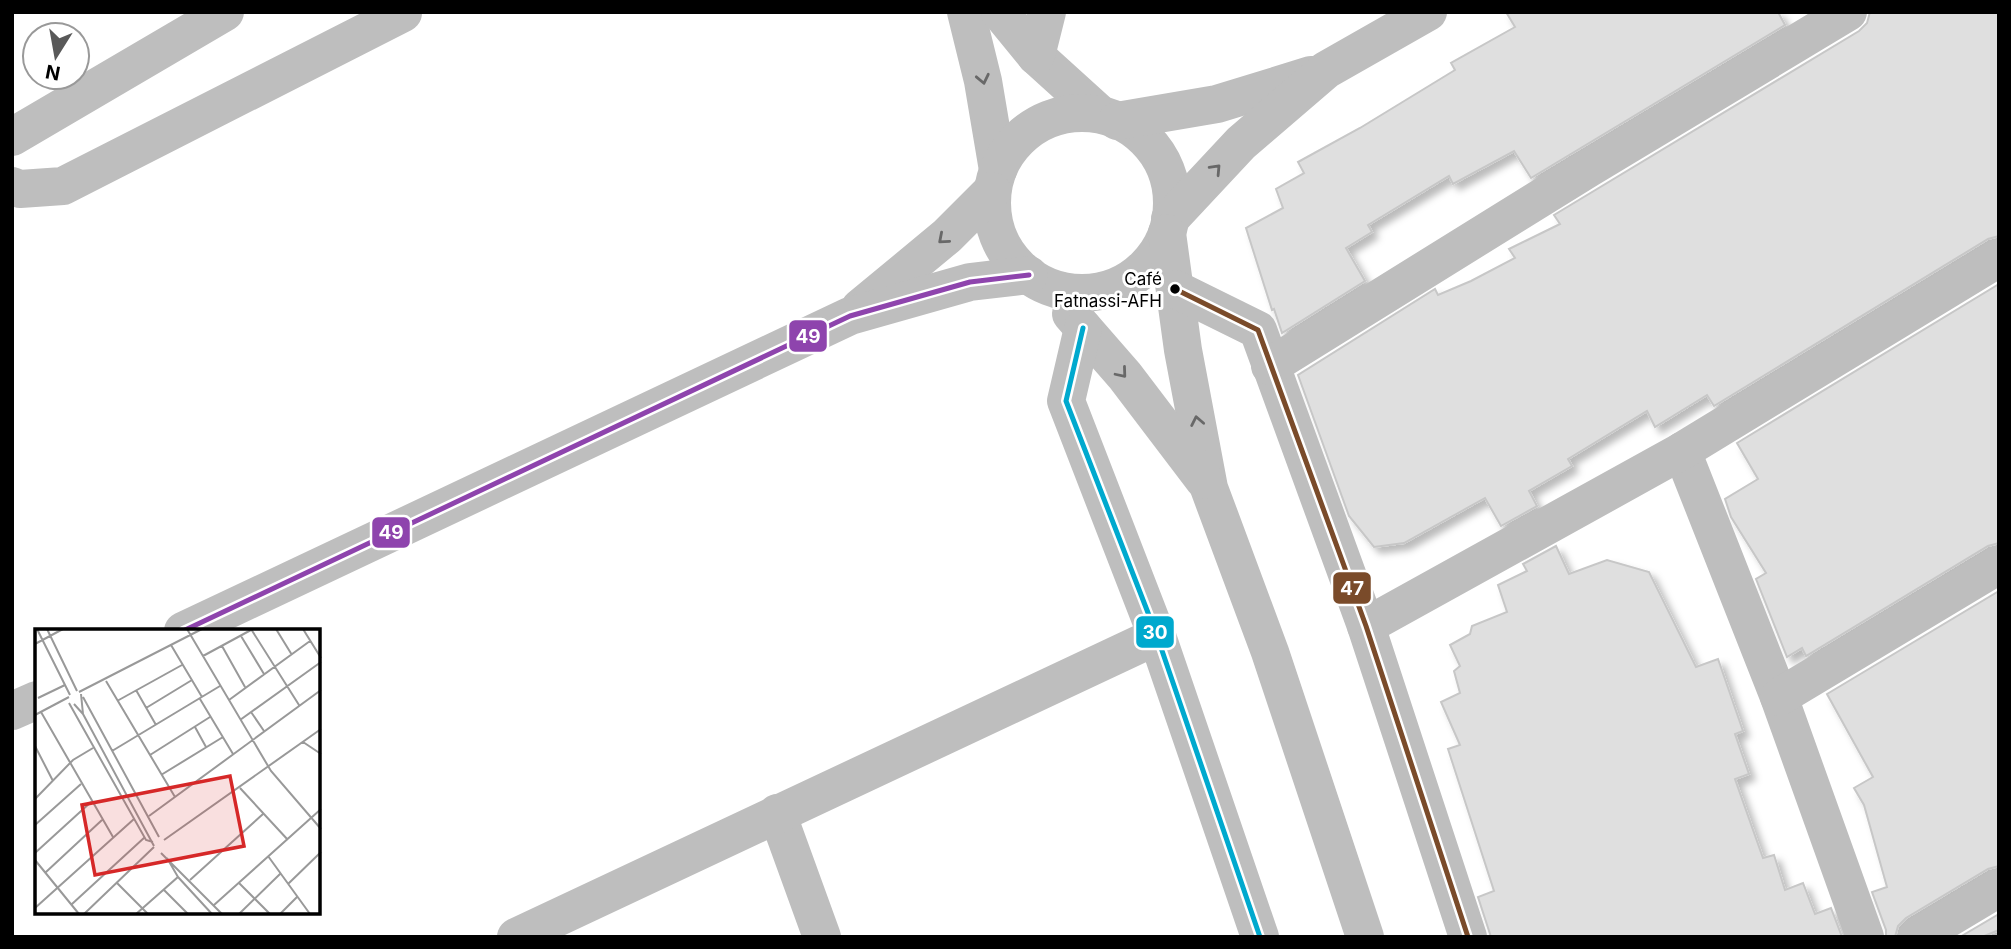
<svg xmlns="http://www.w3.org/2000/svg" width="2011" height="949" font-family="Inter,sans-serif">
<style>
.building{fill:#dfdfdf;stroke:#c7c7c7;stroke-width:2;filter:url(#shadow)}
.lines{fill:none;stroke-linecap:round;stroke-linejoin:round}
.minor{stroke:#bebebe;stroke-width:38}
.bus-1-casing{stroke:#fff;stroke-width:10}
.bus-2-casing{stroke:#fff;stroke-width:10}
.bus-3-casing{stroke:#fff;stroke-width:10}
.bus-1{stroke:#7a4b2a;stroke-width:5}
.bus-2{stroke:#00a9ce;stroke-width:5}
.bus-3{stroke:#8e44ad;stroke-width:5}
.oneway{stroke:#686868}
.bus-dot{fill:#000;stroke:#fff;stroke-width:2.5}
.labels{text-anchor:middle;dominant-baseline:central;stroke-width:6;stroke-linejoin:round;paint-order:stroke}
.bus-label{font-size:17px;fill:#000;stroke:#fff;text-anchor:end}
.inset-road{fill:none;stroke:#999;stroke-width:2}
.view{fill:#d62828;fill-opacity:0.15;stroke:#d62828;stroke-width:3.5}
.inset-edge{fill:none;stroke:#000;stroke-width:3.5}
.line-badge{stroke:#fff;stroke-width:2.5}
.badge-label{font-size:19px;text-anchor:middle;font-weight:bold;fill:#fff}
</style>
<defs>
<filter id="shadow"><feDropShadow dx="6" dy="6" stdDeviation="3.5" flood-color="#0004"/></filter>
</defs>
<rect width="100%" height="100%" fill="#fff"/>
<g class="building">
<path d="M1506 12H1778L1785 25 1531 178 1514 151 1453 184 1449 176 1368 225 1372 232 1346 248 1365 281 1282 333 1274 309 1272 310 1246 228 1283 208 1276 189 1304 173 1298 162 1360 128 1455 70 1451 63 1515 27Z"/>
<path d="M1870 12H1999V236L1988 239 1714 406 1707 395 1655 427 1647 411 1568 459 1572 466 1529 491 1537 506 1501 526 1485 498 1404 543 1374 547 1349 516 1298 375 1435 289 1438 295 1471 281 1515 258 1509 249 1560 224 1554 215 1859 31 1867 23Z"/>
<path d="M1999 284V543L1988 546 1806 656 1802 648 1787 657 1756 579 1766 573 1731 517 1725 499 1758 479 1737 443Z"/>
<path d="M1556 546 1569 574 1607 560 1649 572 1696 667 1718 659 1743 731 1735 734 1749 774 1735 779 1763 858 1774 855 1785 890 1803 883 1815 914 1831 908 1842 937H1491L1478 897 1494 891 1448 749 1460 745 1441 702 1460 693 1454 671 1460 666 1450 645 1470 634 1472 626 1507 612 1498 585 1527 571 1523 564Z"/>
<path d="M1999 591V866L1988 869 1906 918 1898 926 1895 937H1886V930L1872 892 1887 887 1864 805 1854 788 1873 777 1827 694Z"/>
<path d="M1999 914V930L1982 937H1960Z"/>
</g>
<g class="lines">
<g class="minor">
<path d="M966 12 983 81 998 170"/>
<path d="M1000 12 1036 56 1100 114"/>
<path d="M1036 56 1047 12"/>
<circle cx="1082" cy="203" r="90"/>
<path d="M1117 121 1217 104 1311 75"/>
<path d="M12 137 225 12"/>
<path d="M12 186 20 189 63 186 403 13"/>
<path d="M1170 219 1241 143 1326 70 1428 12"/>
<path d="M1167 233 1183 350 1209 488 1270 652 1365 937"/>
<path d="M1175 289 1258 330 1366 626 1468 937"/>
<path d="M860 308 947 236 992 191"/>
<path d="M1071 314 1125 376 1204 480"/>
<path d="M1083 328 1066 401 1157 636 1260 937"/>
<path d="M1270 366 1589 168 1848 12"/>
<path d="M1682 451 1779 697 1865 937"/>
<path d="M1366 626 1682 451 1999 258"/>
<path d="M183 631 850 316 970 282 1029 275"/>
<path d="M1779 697 1999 565"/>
<path d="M12 711 37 700"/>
<path d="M777 813 822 937"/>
<path d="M516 937 1157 636"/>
<path d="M1917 937 1999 888"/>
</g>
<defs>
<path id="bus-1" d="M1175 289 1258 330 1366 626 1468 937"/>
<path id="bus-2" d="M1083 328 1066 401 1157 636 1260 937"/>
<path id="bus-3" d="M183 631 850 316 970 282 1029 275"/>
</defs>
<use href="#bus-1" class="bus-1-casing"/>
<use href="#bus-2" class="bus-2-casing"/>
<use href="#bus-3" class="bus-3-casing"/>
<use href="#bus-1" class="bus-1"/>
<use href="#bus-2" class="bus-2"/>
<use href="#bus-3" class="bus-3"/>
</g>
<defs><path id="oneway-chevron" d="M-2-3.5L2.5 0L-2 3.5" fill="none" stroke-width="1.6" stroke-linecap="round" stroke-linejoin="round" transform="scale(1.75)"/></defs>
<g class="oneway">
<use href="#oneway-chevron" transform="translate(983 79) rotate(78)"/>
<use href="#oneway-chevron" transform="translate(1216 169) rotate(-47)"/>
<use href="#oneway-chevron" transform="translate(943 239) rotate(139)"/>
<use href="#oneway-chevron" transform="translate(1122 373) rotate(50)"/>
<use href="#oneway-chevron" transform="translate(1197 421) rotate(-101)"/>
</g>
<circle class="bus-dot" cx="1175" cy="289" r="6"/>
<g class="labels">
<g class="bus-label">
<text x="1162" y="279">Café<tspan x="1162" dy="22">Fatnassi-AFH</tspan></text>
</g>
</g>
<g transform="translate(35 629)">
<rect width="285" height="285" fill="#fff"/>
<path class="inset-road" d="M2 0 35 66M12 0 42 62M152 0 236 142 286 200M216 0 264 76M241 0 257 26M268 0 286 29M206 7 229 45M0 15 28 0M136 16 167 68M187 17 210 58M168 27 216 1M71 52 140 168M101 61 121 96M44 63 167 0M48 68 124 208M3 69 30 56M165 70 198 125M194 71 275 12M82 72 147 36M34 74 111 211 118 213M39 75 48 85 46 65M111 79 157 51M6 83 78 208M216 83 229 102M48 85 119 217M0 86 34 68M205 91 286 33M160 98 171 118M268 113 286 125M0 117 18 152M77 122 185 57M115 126 175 88M126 146 188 108M205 159 253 211M0 170 38 131 58 119M114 187 286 61M0 196 46 155M129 211 286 100M0 224 56 173M126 224 187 285M233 227 275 285M132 229 143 248M0 231 44 285M11 243 67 191M155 251 228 185M82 254 113 285M204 254 235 285M253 255 286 223M129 261 153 285M37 275 110 208M179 276 286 180M0 279 99 190M49 285 119 218M101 285 143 248 177 285M204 285 245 245M245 285 262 268"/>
<path class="view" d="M195 147 209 217 60 246 47 176Z"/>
<rect width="285" height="285" class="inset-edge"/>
</g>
<g class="line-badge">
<rect x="788" y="319" width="40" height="34" rx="7" fill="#8e44ad"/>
<rect x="371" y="516" width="40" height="33" rx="7" fill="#8e44ad"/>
<rect x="1332" y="571" width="40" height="34" rx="7" fill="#7a4b2a"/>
<rect x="1135" y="615" width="40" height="34" rx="7" fill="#00a9ce"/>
</g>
<g class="badge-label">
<text x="808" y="343">49</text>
<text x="391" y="539">49</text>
<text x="1352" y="595">47</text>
<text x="1155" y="639">30</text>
</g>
<rect width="2011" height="949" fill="none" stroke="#000000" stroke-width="28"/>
<g transform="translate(56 56) rotate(191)"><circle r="33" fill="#ffffff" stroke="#999999" stroke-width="2"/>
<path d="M0-5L12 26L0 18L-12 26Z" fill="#595959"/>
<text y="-10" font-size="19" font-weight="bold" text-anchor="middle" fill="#000000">N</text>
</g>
</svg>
